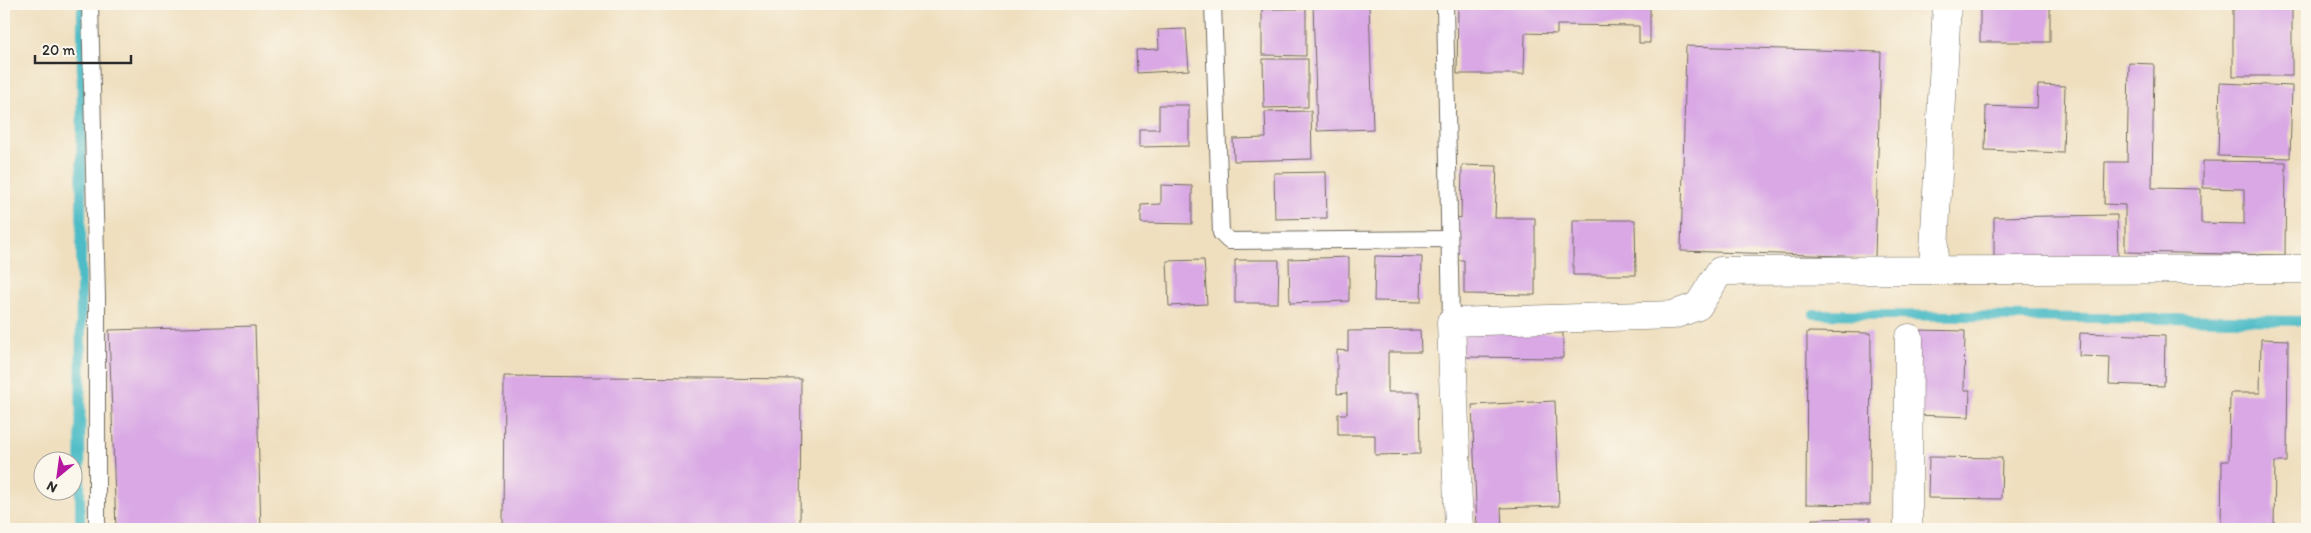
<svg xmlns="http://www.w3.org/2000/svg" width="2311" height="533" font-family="Itim,sans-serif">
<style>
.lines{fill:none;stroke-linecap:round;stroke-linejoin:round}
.stream{stroke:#4ebcc6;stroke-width:10}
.building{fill:#d9a8e5}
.service-casing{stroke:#706a5f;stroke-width:18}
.minor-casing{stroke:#706a5f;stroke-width:29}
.service{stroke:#fff;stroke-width:16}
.minor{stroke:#fff;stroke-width:28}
</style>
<rect width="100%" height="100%" fill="#fbf7ec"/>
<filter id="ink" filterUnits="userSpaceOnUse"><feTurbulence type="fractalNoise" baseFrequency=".02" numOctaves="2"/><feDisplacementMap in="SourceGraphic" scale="10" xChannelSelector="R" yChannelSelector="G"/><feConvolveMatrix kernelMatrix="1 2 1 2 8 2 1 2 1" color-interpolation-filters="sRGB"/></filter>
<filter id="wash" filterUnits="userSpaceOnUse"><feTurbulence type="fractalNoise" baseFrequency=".0096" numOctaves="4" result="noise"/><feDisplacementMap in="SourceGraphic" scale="20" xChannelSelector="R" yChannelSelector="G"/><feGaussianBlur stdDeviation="1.12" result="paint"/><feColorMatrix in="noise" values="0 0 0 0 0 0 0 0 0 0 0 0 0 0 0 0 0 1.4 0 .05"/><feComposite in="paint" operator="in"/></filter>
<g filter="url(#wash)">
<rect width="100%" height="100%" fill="#efdfbf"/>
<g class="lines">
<g class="stream">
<path d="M1814 314 2307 321"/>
<path d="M80 529 82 10"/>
</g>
</g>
<g id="blocks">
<g class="building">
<path d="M1313 4H1369L1373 129 1317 131Z"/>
<path d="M1458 4H1650V43H1639V26L1557 25V34L1525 33 1524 74H1457Z"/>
<rect x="1980" y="4" width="70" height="38"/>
<rect x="2233" y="4" width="59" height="72"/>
<path d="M1262 9H1306V56L1262 55Z"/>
<path d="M1186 29 1189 70 1137 73 1136 50 1159 49 1158 30Z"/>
<path d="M1686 46 1881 52 1875 257 1681 251Z"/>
<path d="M1263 59H1308V107L1264 108Z"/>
<path d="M2129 63 2154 64 2152 188 2201 189V223L2244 224V189L2203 188V161L2286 162 2285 255 2125 252V205L2104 204 2105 162H2127Z"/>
<path d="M2220 83 2292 86 2290 158 2218 156Z"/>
<path d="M2038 85 2065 86 2063 153 1985 150 1986 106 2037 108Z"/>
<path d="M1159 105H1189V146L1139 147V129H1159Z"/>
<path d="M1311 111 1312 159 1234 161 1233 139 1266 138 1265 112Z"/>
<path d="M1462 165 1497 166 1495 218H1535V295L1464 294V260H1456V217L1461 218Z"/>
<path d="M1326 172 1327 218 1275 219 1274 173Z"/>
<path d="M1161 185 1192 186V224L1141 223V205L1161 204Z"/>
<path d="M2117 215 2118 257 1994 259V217Z"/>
<path d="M1573 220H1635L1636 275H1573Z"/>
<path d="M1375 256 1422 257 1421 302 1374 301Z"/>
<path d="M1349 257V301L1290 303 1289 259Z"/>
<path d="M1204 260 1207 304 1169 306 1167 261Z"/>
<path d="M1235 260H1279L1278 303H1235Z"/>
<path d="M255 326 261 529H116L109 330Z"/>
<path d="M1420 330 1421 352H1388V392H1419L1420 454 1375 455V435H1338V414H1347V393L1337 394V350L1348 351V331Z"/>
<path d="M1917 330 1965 331 1964 390H1970L1969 417 1915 415Z"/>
<path d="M1463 331 1563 333V358L1462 357Z"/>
<path d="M1807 332 1871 333 1870 505 1806 504Z"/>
<path d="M2080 333 2165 336 2164 386 2109 384 2110 357 2079 356Z"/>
<path d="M2261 339 2288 340 2287 462H2275L2274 529H2221L2222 461H2229L2230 393H2260Z"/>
<path d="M504 376 801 379 800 529H503Z"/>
<path d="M1555 401 1559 506 1501 508 1502 529H1477L1472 405Z"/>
<path d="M1929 457 2002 458 2001 499 1928 498Z"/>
<path d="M1870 518 1871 529H1812V519Z"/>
</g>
</g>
</g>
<g filter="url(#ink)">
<use href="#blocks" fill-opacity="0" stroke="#706a5f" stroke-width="1"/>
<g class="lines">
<defs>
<g id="service">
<path d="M90 4 97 298V529"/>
<path d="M1213 4 1221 233 1229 241 1449 239"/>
<path d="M1445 4 1451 322"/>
</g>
<g id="minor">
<path d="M1933 269 1947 4"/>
<path d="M1459 529 1451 322 1673 315 1698 306 1720 271 2307 269"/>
<path d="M1908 529 1909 338"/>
</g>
</defs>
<use href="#service" class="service-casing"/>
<use href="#minor" class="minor-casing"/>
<use href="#service" class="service"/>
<use href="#minor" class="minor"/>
</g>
</g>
<rect width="2311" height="533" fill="none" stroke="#fbf7ec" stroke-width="20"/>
<g transform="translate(58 476) rotate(209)"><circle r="24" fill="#fbf7ec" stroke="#a8a59f"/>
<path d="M0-4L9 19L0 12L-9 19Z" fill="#b5179e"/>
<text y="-8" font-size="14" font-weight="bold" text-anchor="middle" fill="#2b2b2b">N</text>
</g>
<path d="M35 55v8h96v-8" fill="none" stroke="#2b2b2b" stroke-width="2.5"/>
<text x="42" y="55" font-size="15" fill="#2b2b2b" stroke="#fbf7ec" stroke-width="4" paint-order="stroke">20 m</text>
</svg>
